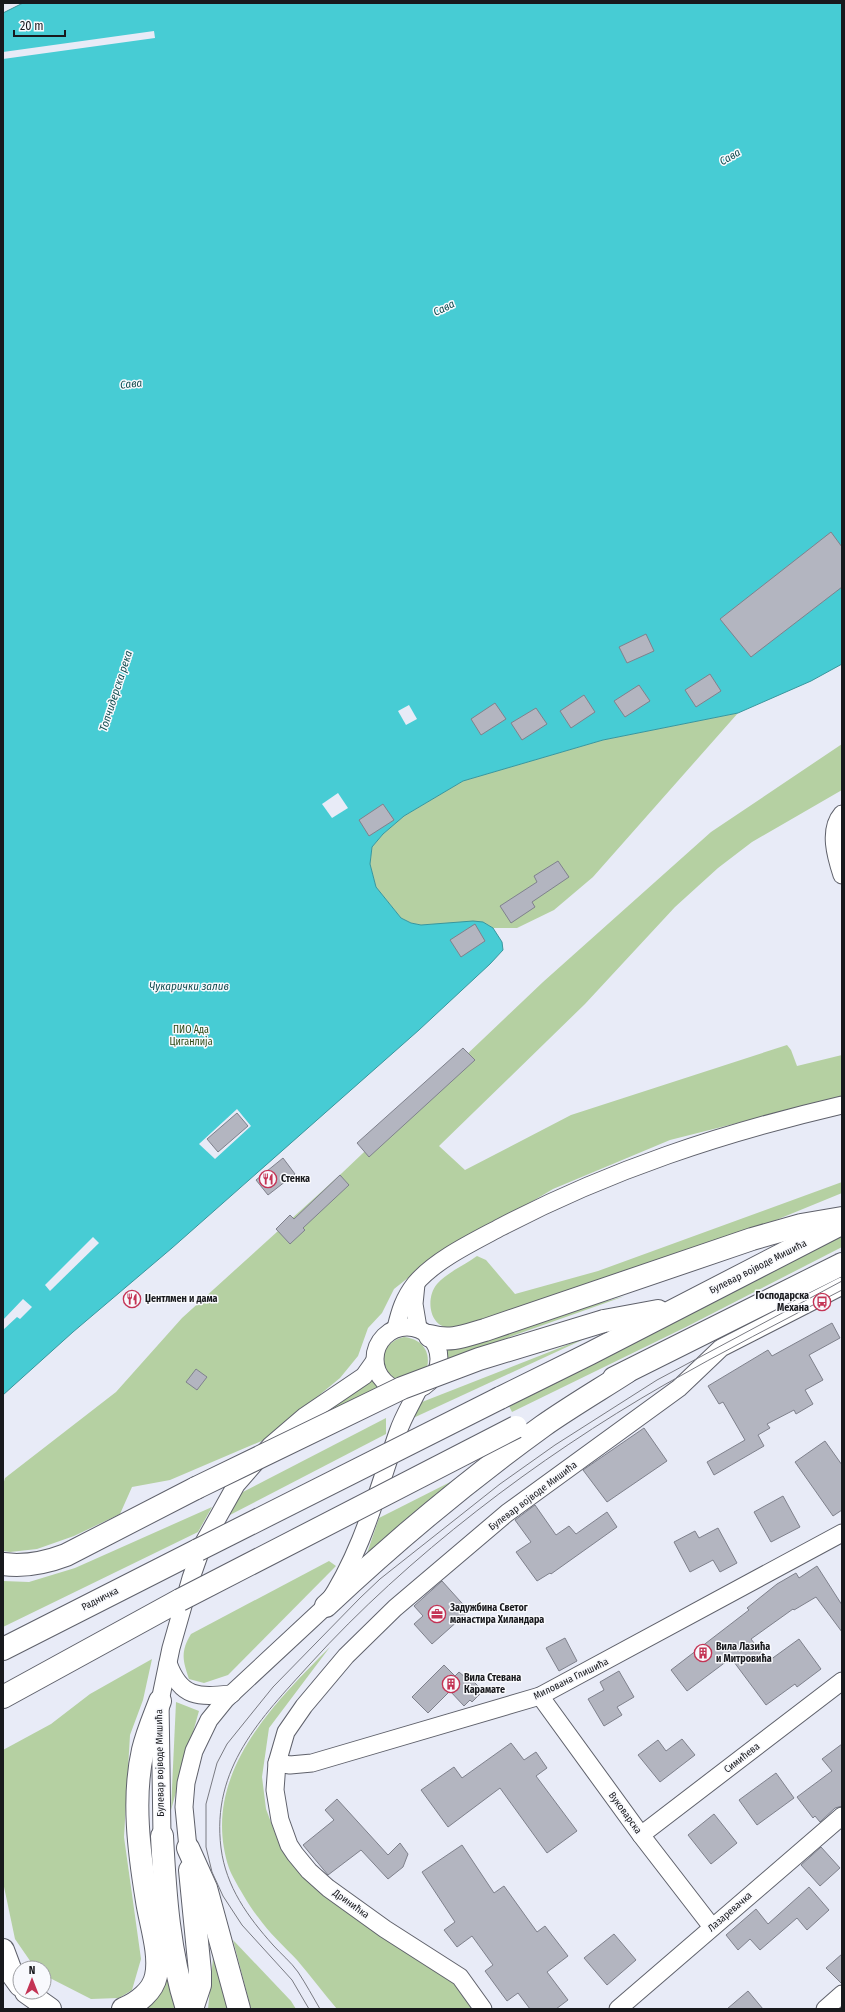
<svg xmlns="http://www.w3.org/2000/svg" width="845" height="2012" font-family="'Fira Sans Condensed',sans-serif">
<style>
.green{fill:#b5d0a2}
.water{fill:#47ccd4;stroke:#39969d}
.pier{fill:#e8ebf7}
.building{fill:#b3b5c0;stroke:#7f818c}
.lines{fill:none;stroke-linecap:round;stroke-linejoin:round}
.minor-casing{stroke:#5f616b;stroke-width:19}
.major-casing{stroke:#5f616b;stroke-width:24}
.minor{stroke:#fff;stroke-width:17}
.major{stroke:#fff;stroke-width:22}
.tram{stroke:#797a82;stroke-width:1}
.major-bridge-casing{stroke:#5f616b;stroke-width:24;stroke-linecap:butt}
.major-bridge{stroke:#fff;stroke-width:22}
.labels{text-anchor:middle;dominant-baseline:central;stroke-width:3;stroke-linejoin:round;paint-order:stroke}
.park-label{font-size:10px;fill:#2e4a14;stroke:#f8f9fd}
.poi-label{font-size:10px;font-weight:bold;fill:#18191d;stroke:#f8f9fd;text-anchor:start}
.street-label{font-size:10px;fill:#18191d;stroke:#f8f9fd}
.water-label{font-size:11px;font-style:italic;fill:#124c4f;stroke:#f8f9fd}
</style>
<rect width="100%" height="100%" fill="#e8ebf7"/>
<g class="green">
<path d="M738 713 593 877 554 910 517 928H493L483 922 421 925 411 923 401 918 376 887 370 864 372 847 383 834 404 816 463 781 603 740Z"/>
<path d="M842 744V790L752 842 718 868 675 907 585 1004 439 1146 465 1170 571 1115 787 1045 791 1050 797 1066 842 1055V1099L820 1102 670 1140 553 1189 423 1266 394 1289 382 1313 368 1328 358 1356 340 1378 266 1439 170 1480 132 1487 120 1514 74 1536 37 1549 10 1552 3 1551V1485L5 1478 116 1392 182 1318 342 1173 543 982 711 832Z"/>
<path d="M842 1182V1193L759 1227 476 1322C468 1324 460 1327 452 1328 429 1329 425 1298 437 1284 445 1274 466 1264 477 1256L486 1260 515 1294 598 1271Z"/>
<path d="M842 1236V1247L686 1327 512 1412 509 1406Z"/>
<path d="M625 1296 445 1360 442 1346Z"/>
<path d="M595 1334 411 1419 422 1402Z"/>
<path d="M404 1337C424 1339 433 1355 425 1373L398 1381C377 1368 379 1343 404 1337Z"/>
<path d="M374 1377 381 1388 288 1439Z"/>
<path d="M386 1418V1434L226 1517 239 1494Z"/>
<path d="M480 1467 364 1562 379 1518Z"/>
<path d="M212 1507 198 1532 3 1627V1581L29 1582 75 1568Z"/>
<path d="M329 1561 336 1566 228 1675 204 1683 189 1679C183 1661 180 1652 191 1634Z"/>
<path d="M330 1647 269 1728 262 1777 266 1809 278 1841 288 1857 452 1976 479 2009H337C323 1993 311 1976 297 1960 284 1946 269 1933 258 1917 251 1909 232 1877 229 1868 199 1777 272 1705 330 1647Z"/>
<path d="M152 1659 143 1700 130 1735 124 1837 141 1959 132 1990 119 1998 91 1999 44 1975V1968H35L15 1939 3 1882V1750L51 1724 90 1694Z"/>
<path d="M176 1702 199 1711 171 1810Z"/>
<path d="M233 1940 291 2001 296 2009H251Z"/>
<path d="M213 1958 229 2009H208Z"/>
<path d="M169 1963 179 2009H137Z"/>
</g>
<path class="water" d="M23 3H842V664L811 681 738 713 603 740 463 781 404 816 383 834 372 847 370 864 376 887 401 918 411 923 421 925 473 921 483 922 493 928 502 942 503 950 490 964 419 1030 172 1248 73 1332 3 1395V13Z"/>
<g class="pier">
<path d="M154 31 155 38 3 59V52Z"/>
<path d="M409 705 417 719 406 725 398 711Z"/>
<path d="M338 793 348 808 332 818 322 804Z"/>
<path d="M237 1109 251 1126 215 1159 199 1144Z"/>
<path d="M93 1237 99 1243 50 1291 45 1285Z"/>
<path d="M23 1299 32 1307 20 1319 17 1317 3 1330V1320Z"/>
</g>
<g class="building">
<path d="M831 532 842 547V587L751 657 720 619Z"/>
<path d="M646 634 654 651 627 663 619 647Z"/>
<path d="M710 674 721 691 696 707 685 690Z"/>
<path d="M639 685 650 701 625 717 614 701Z"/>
<path d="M584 695 595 712 571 728 560 711Z"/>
<path d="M495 703 506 719 481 735 471 719Z"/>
<path d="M536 708 547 724 522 740 511 723Z"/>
<path d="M383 804 394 820 369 836 359 820Z"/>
<path d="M558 861 569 877 532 902 535 907 511 923 500 906 537 882 534 876Z"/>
<path d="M475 924 485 941 461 957 450 940Z"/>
<path d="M463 1048 475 1060 369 1157 357 1143Z"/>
<path d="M237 1113 248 1126 218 1152 207 1139Z"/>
<path d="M283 1158 295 1174 268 1195 256 1180Z"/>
<path d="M340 1175 349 1185 303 1228 305 1230 290 1244 276 1229 290 1215 294 1219Z"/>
<path d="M832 1323 840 1338 809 1355 823 1380 805 1390 813 1404 796 1414 794 1410 767 1424 770 1428 758 1435 764 1446 714 1475 707 1462 745 1440 723 1402 719 1404 708 1386 768 1350 772 1356Z"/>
<path d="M196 1369 207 1377 197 1390 186 1382Z"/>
<path d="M644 1428 667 1461 607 1502 583 1470Z"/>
<path d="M825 1441 842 1465V1510L833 1516 795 1462Z"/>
<path d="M783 1496 800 1527 771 1542 754 1512Z"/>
<path d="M535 1505 556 1535 569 1526 576 1534 607 1512 617 1527 551 1574 550 1573 537 1581 516 1552 531 1542 515 1520Z"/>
<path d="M718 1528 737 1563 720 1572 713 1560 690 1572 674 1542 695 1531 699 1538Z"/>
<path d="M817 1566 842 1605V1632L816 1597 794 1610 793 1609 751 1639 767 1660H770L799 1639 821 1669 797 1687 795 1684 766 1705 731 1658 687 1691 671 1670 749 1610 747 1608 777 1584 796 1573 799 1578Z"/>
<path d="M442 1581 469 1611 432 1644 414 1624 423 1616 414 1606Z"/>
<path d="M565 1638 577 1661 559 1671 546 1648Z"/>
<path d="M444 1665 455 1676 459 1672 466 1678 468 1676 483 1691 472 1702 470 1700 464 1706 450 1691 428 1713 412 1697Z"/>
<path d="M619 1671 634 1697 617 1707 622 1715 604 1726 588 1699 604 1690 600 1682Z"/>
<path d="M682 1739 695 1755 660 1782 638 1755 658 1740 666 1751Z"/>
<path d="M511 1743 524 1760 536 1752 547 1768 536 1776 577 1831 547 1853 500 1788 448 1827 421 1790 454 1767 462 1778Z"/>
<path d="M842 1744V1806L835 1808 820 1822 815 1816 813 1818 797 1797 832 1771 822 1759Z"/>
<path d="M776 1773 794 1798 757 1825 739 1800Z"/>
<path d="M337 1799 388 1855 400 1843 408 1854 403 1867 388 1879 361 1850 328 1875 303 1845 334 1820 325 1810Z"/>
<path d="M714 1814 737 1843 711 1864 688 1835Z"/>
<path d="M462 1845 494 1893 504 1886 537 1932 545 1926 568 1956 547 1972 568 2000 556 2009H530L518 1993 507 2001 485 1971 493 1965 472 1936 457 1947 444 1930 455 1922 422 1872Z"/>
<path d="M821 1847 840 1868 820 1886 801 1865Z"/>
<path d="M809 1887 829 1910 807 1930 797 1918 760 1950 750 1939 738 1950 726 1935 756 1909 768 1924Z"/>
<path d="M614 1934 636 1960 607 1985 584 1958Z"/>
<path d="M842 1954V1984L826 1968Z"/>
<path d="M748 1991 763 2009H727Z"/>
</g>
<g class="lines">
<defs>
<g id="minor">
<path d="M842 814C828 830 836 857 842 875"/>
<path d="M416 1284 414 1304 418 1328"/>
<circle cx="407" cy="1359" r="32"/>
<path d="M396 1328C400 1311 404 1298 415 1284 435 1260 473 1242 501 1227 610 1170 722 1133 842 1105"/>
<path d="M168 1663C181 1699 199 1697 232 1694"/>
<path d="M540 1696 641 1835 712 1927"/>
<path d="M277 1763 290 1765 312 1763 540 1696 842 1533"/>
<path d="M641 1835 842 1681"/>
<path d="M162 1836 160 1701 171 1648 191 1578 203 1544 236 1485 270 1446 305 1416 364 1376 374 1362"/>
<path d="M188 1848 184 1807 186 1783 194 1751 209 1720 226 1699 326 1606C362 1553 377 1492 398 1432 403 1417 412 1403 419 1388"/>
<path d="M483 2009 460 1977 385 1929 328 1888 309 1871 295 1854 289 1845 280 1820 275 1790 277 1763 286 1732 304 1706 346 1656 395 1608 507 1513 679 1388 721 1348 842 1286"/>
<path d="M618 2009 842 1816"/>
<path d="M825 2009 842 1994"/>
</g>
<g id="major">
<path d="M604 1321 658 1311"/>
<path d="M430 1336C451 1342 464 1336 485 1330L752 1239 801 1225 842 1218"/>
<path d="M614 1378 842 1264"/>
<path d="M500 1398 589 1354 839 1225"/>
<path d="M3 1564C25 1567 45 1563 66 1555L196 1488"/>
<path d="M326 1606C394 1542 467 1481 543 1426 570 1407 599 1390 627 1372"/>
<path d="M3 1649 198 1550"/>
<path d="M3 1697 180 1600"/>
<path d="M162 1836C165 1894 169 1953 187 2009"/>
<path d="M188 1848 206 1888 239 2009"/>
<path d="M190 1870 200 1972V1985L192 2009"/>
<path d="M3 1950 12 1974 20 1985"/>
<path d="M26 1992 50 2009"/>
<path d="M123 2009C138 2003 153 1991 156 1976 161 1954 150 1922 147 1901 139 1852 132 1798 143 1750 147 1733 154 1717 160 1701"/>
</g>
</defs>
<use href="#minor" class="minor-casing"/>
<use href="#major" class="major-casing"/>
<use href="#minor" class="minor"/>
<use href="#major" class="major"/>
<g class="tram">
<path d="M309 2009 292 1980 242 1925 223 1896 212 1872 206 1847V1804L217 1763 227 1744 273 1687 360 1598 380 1579 500 1484 555 1445 657 1380 842 1281"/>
<path d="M320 2009C313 1997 306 1984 298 1972 291 1962 281 1954 273 1945 248 1917 226 1887 221 1848 211 1768 261 1718 310 1664 408 1556 537 1458 664 1385 722 1352 782 1321 842 1290"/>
</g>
<defs>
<g id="major-bridge">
<path d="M196 1488 402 1388 479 1359 604 1321"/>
<path d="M198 1550 500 1398"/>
<path d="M180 1600 516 1427"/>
</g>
</defs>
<use href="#major-bridge" class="major-bridge-casing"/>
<use href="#major-bridge" class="major-bridge"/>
</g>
<defs>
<symbol id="restaurant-ring" viewBox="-11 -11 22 22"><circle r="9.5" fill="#f8f9fd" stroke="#c43455" stroke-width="1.5"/><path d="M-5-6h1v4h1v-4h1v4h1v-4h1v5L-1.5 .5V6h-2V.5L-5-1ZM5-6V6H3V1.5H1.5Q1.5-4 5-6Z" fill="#c43455"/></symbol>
<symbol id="bus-ring" viewBox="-11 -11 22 22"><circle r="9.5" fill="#f8f9fd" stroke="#c43455" stroke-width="1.5"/><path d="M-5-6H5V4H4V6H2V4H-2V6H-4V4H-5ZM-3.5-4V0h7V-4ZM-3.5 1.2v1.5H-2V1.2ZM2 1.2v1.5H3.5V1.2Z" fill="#c43455"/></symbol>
<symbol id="office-ring" viewBox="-11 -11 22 22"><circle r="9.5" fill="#f8f9fd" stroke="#c43455" stroke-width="1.5"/><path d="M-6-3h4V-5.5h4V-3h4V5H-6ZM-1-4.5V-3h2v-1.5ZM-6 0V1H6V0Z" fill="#c43455"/></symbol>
<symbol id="building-ring" viewBox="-11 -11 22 22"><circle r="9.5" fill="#f8f9fd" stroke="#c43455" stroke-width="1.5"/><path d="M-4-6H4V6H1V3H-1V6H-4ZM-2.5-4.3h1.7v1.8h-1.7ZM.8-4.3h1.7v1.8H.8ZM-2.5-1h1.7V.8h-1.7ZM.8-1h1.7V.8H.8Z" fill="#c43455"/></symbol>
</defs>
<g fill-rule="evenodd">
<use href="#restaurant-ring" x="258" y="1169" width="20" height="20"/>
<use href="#restaurant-ring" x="122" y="1289" width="20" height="20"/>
<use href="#bus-ring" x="812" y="1292" width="20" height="20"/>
<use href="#office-ring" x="427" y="1604" width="20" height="20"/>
<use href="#building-ring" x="693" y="1643" width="20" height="20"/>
<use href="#building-ring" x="441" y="1674" width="20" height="20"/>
</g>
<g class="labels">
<g class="park-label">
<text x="191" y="1030">ПИО Ада<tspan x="191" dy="12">Циганлија</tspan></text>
</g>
<g class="poi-label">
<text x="281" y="1179">Стенка</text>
<text x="809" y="1296" text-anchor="end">Господарска<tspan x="809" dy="12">Механа</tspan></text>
<text x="145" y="1299">Џентлмен и дама</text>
<text x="450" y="1608">Задужбина Светог<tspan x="450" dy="12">манастира Хиландара</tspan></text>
<text x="716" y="1647">Вила Лазића<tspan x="716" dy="12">и Митровића</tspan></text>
<text x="464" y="1678">Вила Стевана<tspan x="464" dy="12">Карамате</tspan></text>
</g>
<g class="street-label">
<text transform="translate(758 1267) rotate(-27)">Булевар војводе Мишића</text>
<text transform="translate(533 1496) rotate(-37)">Булевар војводе Мишића</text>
<text transform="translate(100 1599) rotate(-27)">Радничка</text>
<text transform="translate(571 1679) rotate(-26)">Милована Глишића</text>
<text transform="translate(742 1758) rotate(-38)">Симићева</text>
<text transform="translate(160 1763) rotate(-91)">Булевар војводе Мишића</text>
<text transform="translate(625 1813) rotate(54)">Вуковарска</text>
<text transform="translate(351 1904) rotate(36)">Дринићка</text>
<text transform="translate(730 1912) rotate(-41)">Лазаревачка</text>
</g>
<g class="water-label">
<text transform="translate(730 157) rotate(-30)">Сава</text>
<text transform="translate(444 308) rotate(-26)">Сава</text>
<text transform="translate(131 384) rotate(-6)">Сава</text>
<text transform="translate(116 691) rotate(-72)">Топчидерска река</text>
<text x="189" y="986">Чукарички залив</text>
</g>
</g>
<rect width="845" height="2012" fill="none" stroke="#18191d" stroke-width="8"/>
<g transform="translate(32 1980)"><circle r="19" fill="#f8f9fd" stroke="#9e9fa3"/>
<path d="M0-3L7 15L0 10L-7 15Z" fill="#c43455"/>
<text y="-6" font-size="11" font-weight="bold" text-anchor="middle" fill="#18191d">N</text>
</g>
<path d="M14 30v6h51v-6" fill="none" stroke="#18191d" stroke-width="2"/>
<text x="20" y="30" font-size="12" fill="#18191d" stroke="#f8f9fd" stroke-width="3" paint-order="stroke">20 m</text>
</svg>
